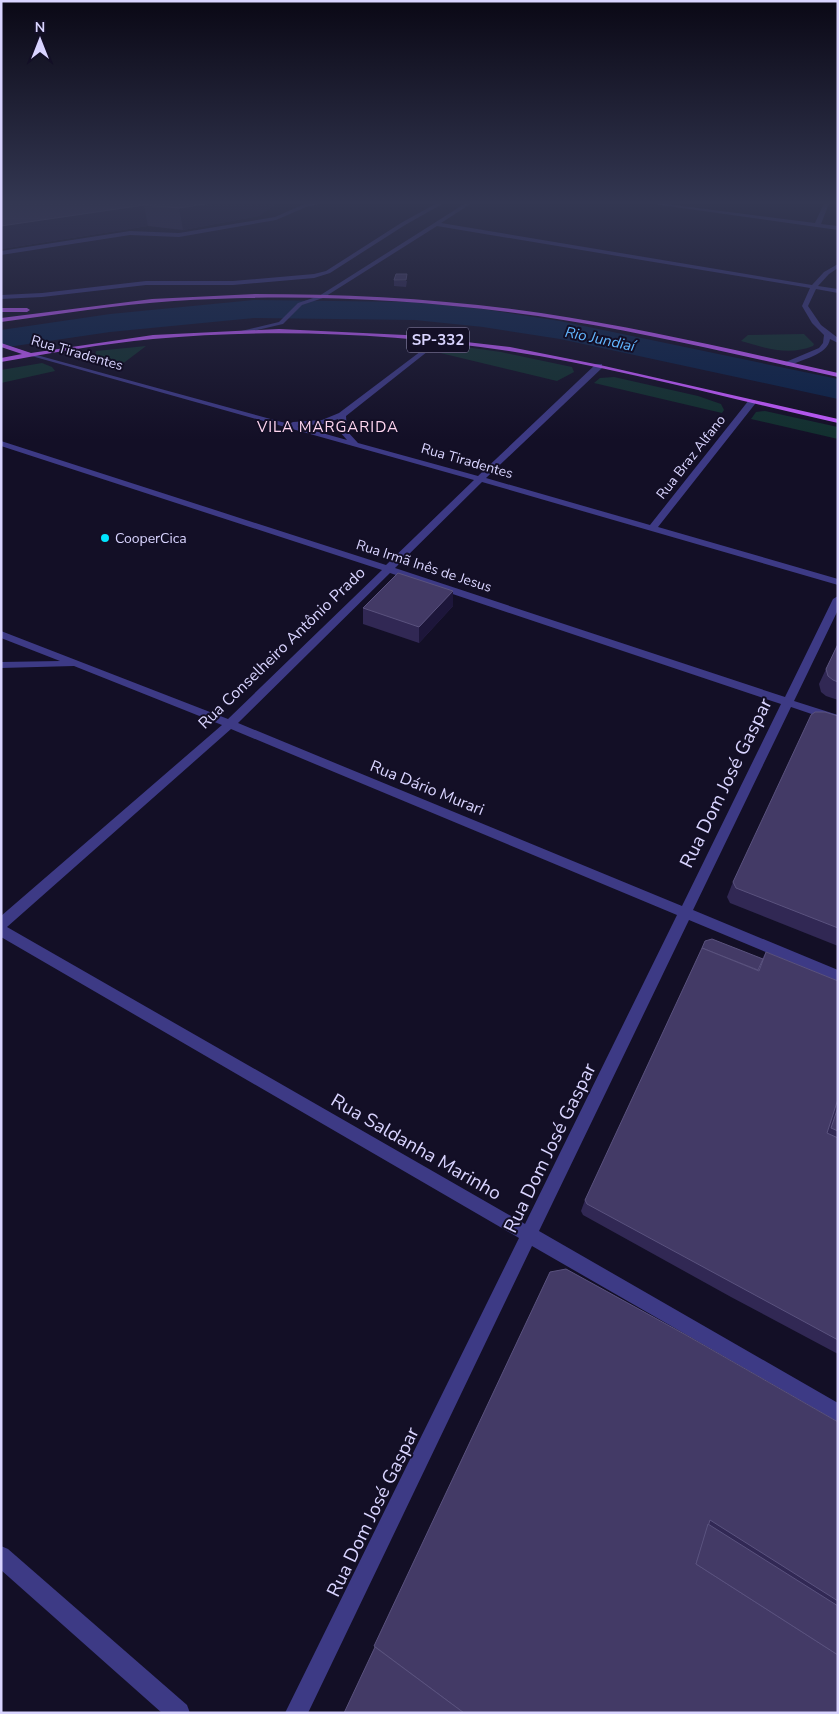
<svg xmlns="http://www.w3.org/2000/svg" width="839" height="1714" font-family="'Nunito Sans',sans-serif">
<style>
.green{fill:#12302f}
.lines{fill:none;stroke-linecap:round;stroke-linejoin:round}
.river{fill:#0c2248;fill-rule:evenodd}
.minor{fill:#3d3a85;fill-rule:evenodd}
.major{fill:#c25bff;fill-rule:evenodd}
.wall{fill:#312854}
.shaded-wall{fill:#1d163a}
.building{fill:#433a66;stroke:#5a527e}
.poi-dot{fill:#00e5ff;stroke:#130f26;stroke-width:2}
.labels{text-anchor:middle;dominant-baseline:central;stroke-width:4;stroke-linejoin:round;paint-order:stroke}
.far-street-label{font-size:14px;fill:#d9d4ff;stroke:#130f26}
.far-poi-label{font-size:14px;fill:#d9d4ff;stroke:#130f26;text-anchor:start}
.far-water-label{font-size:15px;font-style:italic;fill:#62b6ff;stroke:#130f26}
.shield{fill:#130f26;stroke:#9e99be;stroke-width:1}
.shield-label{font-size:15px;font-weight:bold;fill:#d9d4ff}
.far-neighbourhood-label{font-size:15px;letter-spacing:1px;fill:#ffd6f0;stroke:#130f26}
.street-label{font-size:16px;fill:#d9d4ff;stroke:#130f26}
.near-street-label{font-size:19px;fill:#d9d4ff;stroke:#130f26}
</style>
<rect width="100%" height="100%" fill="#130f26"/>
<g class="green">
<path d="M804 334 814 344 813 346C789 356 765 348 741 341L748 335Z"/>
<path d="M451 345 501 352 572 367 574 372 557 381 432 351Z"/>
<path d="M146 346 121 365 95 357 96 351Z"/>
<path d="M42 363 52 367 55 371 1 383V370Z"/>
<path d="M614 377 698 396 721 404 724 410 722 413 594 383 600 378Z"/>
<path d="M765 411 838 427V439L751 419 756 412Z"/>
</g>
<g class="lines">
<path class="river" d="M254 300 415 302 483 309 560 321 838 379V399L560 339 483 327 415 320 254 318 110 332 1 348V330L110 314Z"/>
<g class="minor">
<path d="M323 201H331L306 207 276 220 179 237 130 235 1 255V251L130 231 179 233 275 217 302 205Z"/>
<path d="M435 201 444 203 405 225 330 273 314 278 233 285H146L42 297 1 299V295L42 293 146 281H233L314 274 326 271 401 223 437 203Z"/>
<path d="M469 201H475L441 223 812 285 824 272 838 264V268L829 274 818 286 838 289V293L816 289 808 306 821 325 838 338V343L830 339C828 355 800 360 788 366L781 364 819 348 823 343 824 335 812 323 802 306 810 288 437 226 323 298 302 305 283 324 240 334 237 332 279 322 298 303 319 296Z"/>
<path d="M632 201H643L815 223 825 201H830L821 224 838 226V230Z"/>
<path d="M437 339 442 340 346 416 347 431 358 443 478 476 596 364H602V368L486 478 650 525 749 400H755V404L658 527 838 579V585L482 482 395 568 785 697 833 599 838 596V610L794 701 838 715V723L791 707 693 910 838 970V982L689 920 539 1231 838 1403V1422L532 1246 308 1713H285L519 1238 1 937V916L222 725 74 666 1 668V662L60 661 1 638V631L228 719 382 570 1 446V441L386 565 474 480 28 355 33 354 289 424 293 422 322 420 339 413ZM338 419 339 431 347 440 297 426 323 424ZM390 573 781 704 682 906 238 723ZM231 729 677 915 525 1224 7 927Z"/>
<path d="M1 1546 8 1549 187 1705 190 1713H162L1 1570Z"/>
</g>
<g class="major">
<path d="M255 294C350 294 446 299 541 313 641 328 739 351 838 373V377C738 355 639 331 538 316 418 299 295 293 174 301 116 305 59 314 1 322V318L152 299Z"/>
<path d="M1 308H27L30 310 27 312H1Z"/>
<path d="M279 329 405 335 510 347 600 365 838 419V423C730 399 618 368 509 351 392 333 271 328 153 339 102 344 51 353 1 362V358L22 354 1 347V343L31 353 153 335Z"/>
</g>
</g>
<g class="wall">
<path d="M1 201H277L278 202 259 216 183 230 148 226 1 249Z"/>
<path d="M394 280 407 281 406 287 394 286Z"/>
<path d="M453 591V606L419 643 363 624V608Z"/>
<path d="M838 644V700L826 696 821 692 819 684 826 669Z"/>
<path d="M838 716V946L730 903 727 897 733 882Z"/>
<path d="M766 952 838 981V1354L731 1297 583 1215 581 1211 585 1200 762 959Z"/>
<path d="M838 1422V1713H344Z"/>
</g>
<g class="shaded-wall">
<path d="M225 201H277L278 202 259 216 183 230 179 208Z"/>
<path d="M144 205 148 226 1 249V226Z"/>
<path d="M453 591V606L419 643V627Z"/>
</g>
<g class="building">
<path d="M1 201H225L179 208 144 205 1 226Z"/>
<path d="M396 274H407L406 280H394Z"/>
<path d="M398 573 453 591 419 627 363 608Z"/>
<path d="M838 644V682L833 680 828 676 826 669Z"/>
<path d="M815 712H825L838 716V928L736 888 733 882 811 715Z"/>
<path d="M712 939 763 959 758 970 702 948 705 941Z"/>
<path d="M702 948 759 971 766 952 838 981V1099L827 1133 838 1138V1340L587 1204 585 1200Z"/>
<path d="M838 1107V1131L831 1128Z"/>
<path d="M566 1269 686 1335 838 1422V1601L710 1520 696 1564 838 1655V1713H464L374 1646 550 1272Z"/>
<path d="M708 1524 838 1606V1655L696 1564Z"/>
<path d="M375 1647 464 1713H344Z"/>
</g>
<linearGradient id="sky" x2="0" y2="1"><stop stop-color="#0a0815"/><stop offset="0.46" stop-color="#333752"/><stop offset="1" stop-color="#333752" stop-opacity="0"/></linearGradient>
<rect width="839" height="440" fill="url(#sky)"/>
<circle class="poi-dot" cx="105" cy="538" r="5"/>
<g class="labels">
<g class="far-street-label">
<text transform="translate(77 353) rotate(16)">Rua Tiradentes</text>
<text transform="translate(691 457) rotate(-52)">Rua Braz Alfano</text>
<text transform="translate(467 461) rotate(16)">Rua Tiradentes</text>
<text transform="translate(424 566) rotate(18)">Rua Irmã Inês de Jesus</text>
</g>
<g class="far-poi-label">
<text x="115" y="538">CooperCica</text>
</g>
<g class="far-water-label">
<text transform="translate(600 339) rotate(12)">Rio Jundiaí</text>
</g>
<rect class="shield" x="407" y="327.5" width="62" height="25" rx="4"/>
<g class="shield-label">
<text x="438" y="340">SP-332</text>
</g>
<g class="far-neighbourhood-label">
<text x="328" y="427">VILA MARGARIDA</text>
</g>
<g class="street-label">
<text transform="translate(282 648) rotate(-44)">Rua Conselheiro Antônio Prado</text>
<text transform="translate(427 788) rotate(22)">Rua Dário Murari</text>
</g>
<g class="near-street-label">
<text transform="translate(726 783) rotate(-64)">Rua Dom José Gaspar</text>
<text transform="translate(416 1147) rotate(30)">Rua Saldanha Marinho</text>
<text transform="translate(550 1148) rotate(-64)">Rua Dom José Gaspar</text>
<text transform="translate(373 1512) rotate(-64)">Rua Dom José Gaspar</text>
</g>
</g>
<rect width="839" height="1714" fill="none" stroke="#d9d4ff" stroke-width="5"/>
<g transform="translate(40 40)" stroke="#130f26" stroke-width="4" paint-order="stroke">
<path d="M0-4L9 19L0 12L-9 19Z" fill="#d9d4ff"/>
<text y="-8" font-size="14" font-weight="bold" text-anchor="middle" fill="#d9d4ff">N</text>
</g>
</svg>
